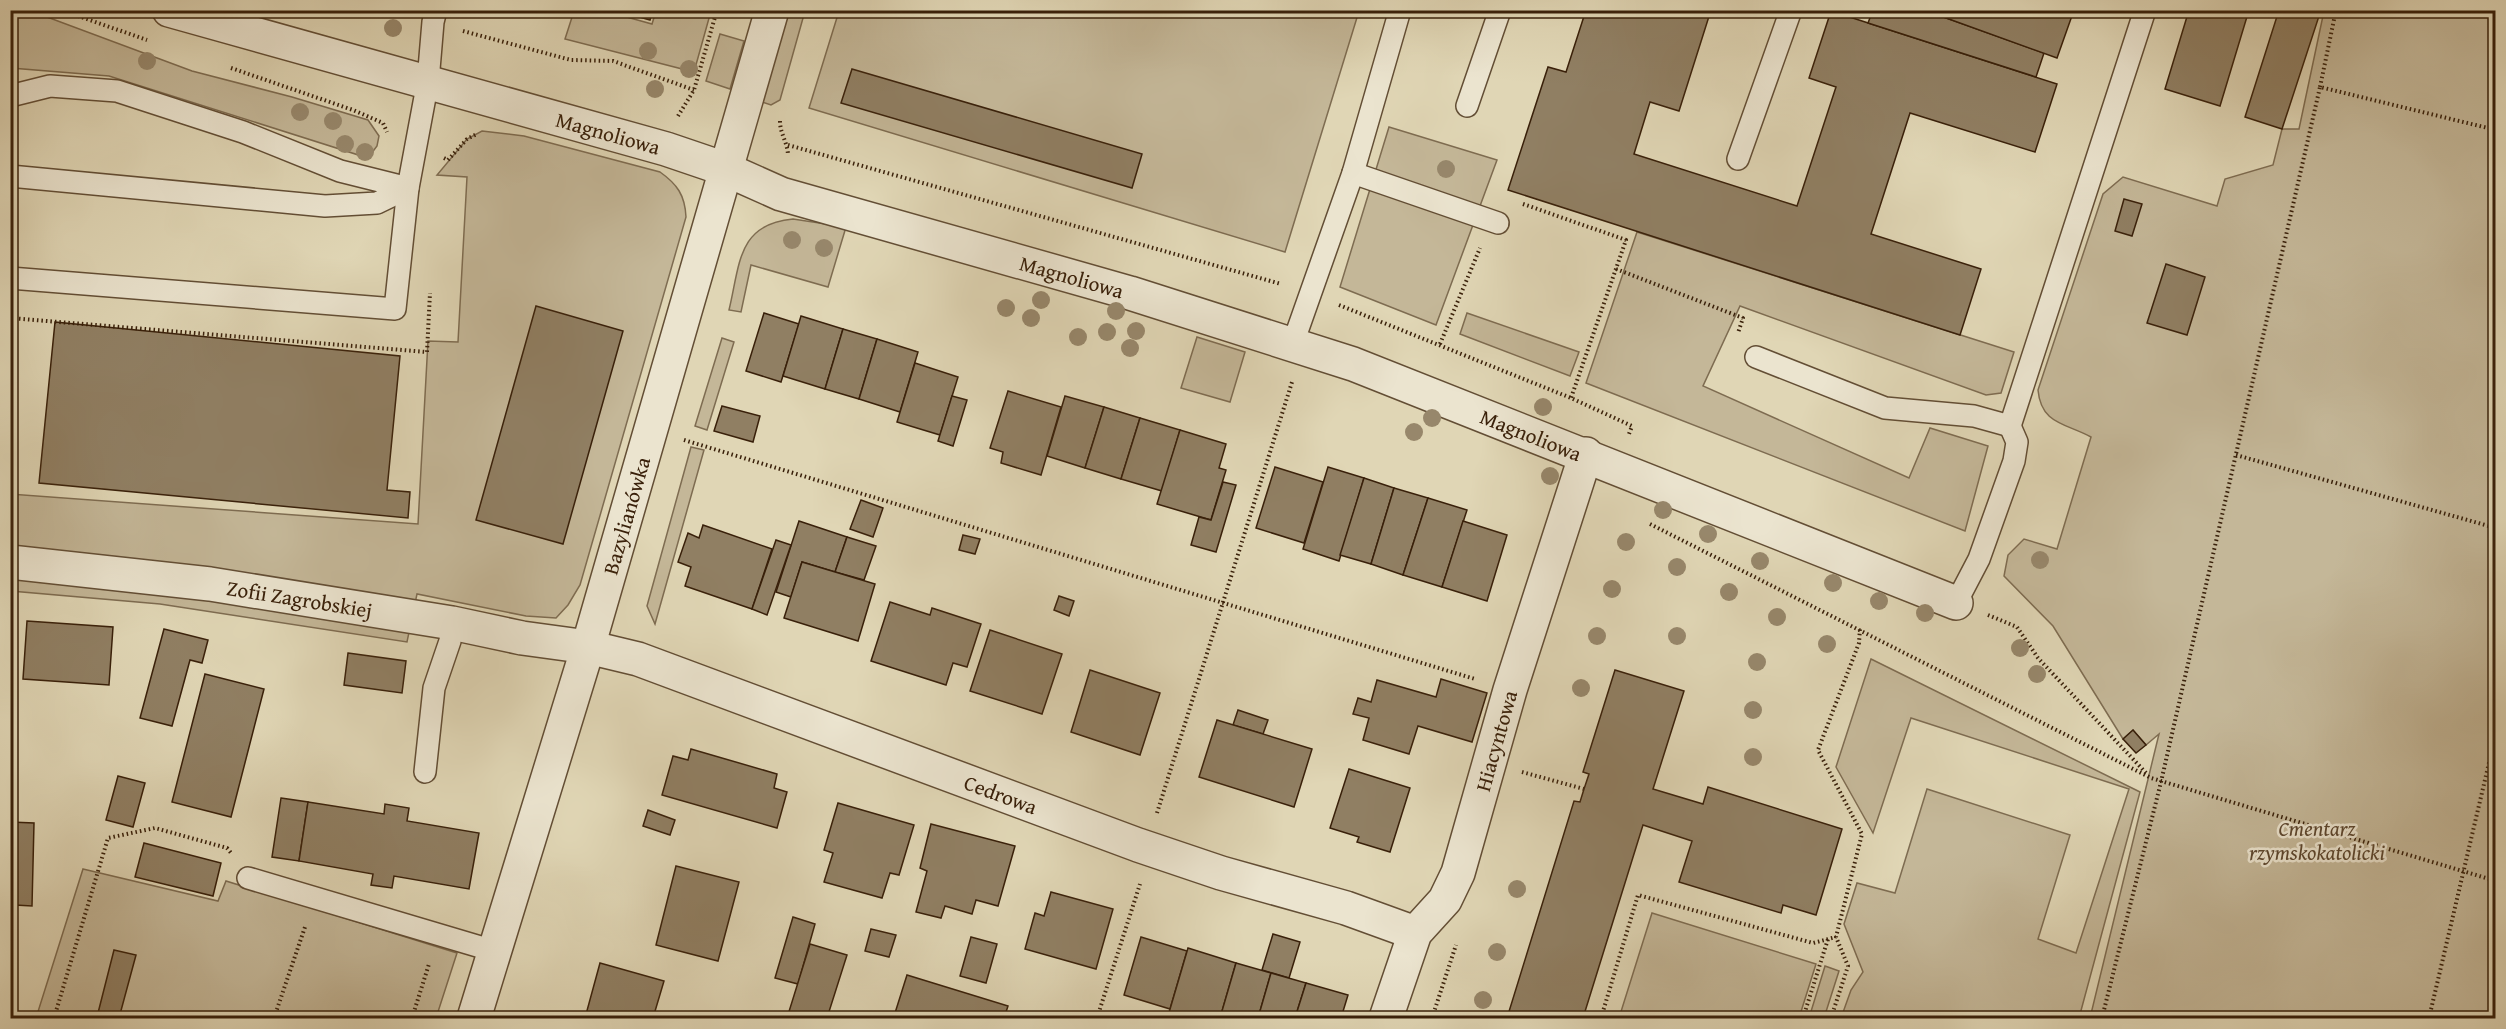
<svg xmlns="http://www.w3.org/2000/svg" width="2506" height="1029" font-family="'Gentium Book Plus',serif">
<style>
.green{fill:#c4b798;stroke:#7e6c51;stroke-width:1.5}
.building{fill:#907f63;stroke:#39200a;stroke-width:1.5}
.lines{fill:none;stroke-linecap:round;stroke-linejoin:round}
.service-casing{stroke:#634e35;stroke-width:24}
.minor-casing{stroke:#634e35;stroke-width:36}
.path{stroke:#39200a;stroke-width:4;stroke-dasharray:1.5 3;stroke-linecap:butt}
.service{stroke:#ebe4cf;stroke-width:21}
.minor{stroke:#ebe4cf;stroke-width:33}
.tree{fill:#97876b}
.labels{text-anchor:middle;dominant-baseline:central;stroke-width:5;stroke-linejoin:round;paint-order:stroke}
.street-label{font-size:21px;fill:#39200a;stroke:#ebe4cf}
.park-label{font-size:21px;font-style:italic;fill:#5c462e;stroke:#ebe4cf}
</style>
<rect width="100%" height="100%" fill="#e0d6b5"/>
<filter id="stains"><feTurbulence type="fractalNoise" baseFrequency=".00333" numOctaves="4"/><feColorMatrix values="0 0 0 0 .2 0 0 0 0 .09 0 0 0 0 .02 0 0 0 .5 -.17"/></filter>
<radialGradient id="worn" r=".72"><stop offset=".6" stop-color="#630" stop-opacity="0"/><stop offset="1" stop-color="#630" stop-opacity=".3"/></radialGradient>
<g class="green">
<path d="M10 11H31L192 71 292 97 368 120 379 136 377 146 368 158 109 76 11 68Z"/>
<path d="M574 11H605L652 24 656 11H711L694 72 565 39Z"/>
<path d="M789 11H805L780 100 771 105 762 102Z"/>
<path d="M839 11H1359L1285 252 809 108Z"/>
<path d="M2324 11H2495V1018H2090L2159 734 2146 745 2133 730 2123 739 2053 626 2004 576 2008 555 2024 539 2057 549 2091 437C2065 423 2041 424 2038 390L2103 194 2123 177 2217 206 2225 179 2273 165 2282 129H2299Z"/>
<path d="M720 34 744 41 730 89 706 81Z"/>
<path d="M1389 127 1497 160 1436 325 1340 287Z"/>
<path d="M482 131 524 136 660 172C677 184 685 195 686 217L580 585 568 605 556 618 526 616 417 594 407 642 160 604 11 591 10 494 418 524 428 341 458 342 467 177 437 175 467 139Z"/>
<path d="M793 219 846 227 828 287 751 265 741 312 729 310C740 265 737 224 793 219Z"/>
<path d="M1637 232 2014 352 2001 393 1986 395 1740 306 1703 386 1909 478 1930 428 1988 446 1965 531 1586 383Z"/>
<path d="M1467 313 1579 352 1570 376 1460 334Z"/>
<path d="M1197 337 1245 352 1230 402 1181 388Z"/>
<path d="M722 338 734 342 707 430 695 426Z"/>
<path d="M691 447 704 450 655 624 647 606Z"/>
<path d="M1871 659 2140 792 2079 1018H1885L1868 1013 1866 1018H1841L1851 990 1863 972 1844 924 1857 883 1895 893 1927 789 2070 835 2038 939 2076 953 2129 789 1911 718 1873 833 1836 767Z"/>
<path d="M83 869 218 901 226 881 457 953 436 1018H36Z"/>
<path d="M1652 913 1816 964 1799 1018H1619Z"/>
<path d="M1825 966 1839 971 1824 1018H1809Z"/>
</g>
<g class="building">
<path d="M615 10H653L650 20Z"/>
<path d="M1586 10H1711L1679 111 1650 102 1634 154 1797 206 1836 87 1809 78 1831 11 2057 84 2035 152 1910 113 1871 234 1981 269 1960 335 1508 190 1548 67 1566 72Z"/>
<path d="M1873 10H1924L2044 53 2036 77 1868 23Z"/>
<path d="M1924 10H2074L2057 58Z"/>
<path d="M2189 10H2249L2220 106 2165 89Z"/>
<path d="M2279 10 2320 13 2282 129 2245 117Z"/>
<path d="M852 69 1142 154 1132 188 841 103Z"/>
<path d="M2124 199 2142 204 2132 236 2115 231Z"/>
<path d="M2166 264 2205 277 2187 335 2147 323Z"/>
<path d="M536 306 623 331 563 544 476 520Z"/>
<path d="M764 313 799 324 781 382 746 371Z"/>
<path d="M801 316 843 329 825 389 783 376Z"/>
<path d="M55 322 400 356 387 490 410 492 408 518 39 483Z"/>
<path d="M843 329 877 339 859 399 825 389Z"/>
<path d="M877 339 918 352 900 412 859 399Z"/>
<path d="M915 363 958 377 940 435 897 422Z"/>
<path d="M1008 391 1061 407 1041 475 1001 463 1003 452 990 448Z"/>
<path d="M952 396 967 400 953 446 938 441Z"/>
<path d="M1065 396 1104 407 1085 468 1047 456Z"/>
<path d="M722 406 760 416 753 442 714 431Z"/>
<path d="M1104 407 1140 418 1121 479 1085 468Z"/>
<path d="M1140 418 1180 430 1162 491 1121 479Z"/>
<path d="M1180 430 1226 444 1219 468 1226 470 1211 520 1157 504Z"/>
<path d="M1275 467 1323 482 1304 543 1256 528Z"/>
<path d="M1328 467 1364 478 1339 561 1303 549Z"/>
<path d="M1364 478 1394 488 1371 564 1340 555Z"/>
<path d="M1223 482 1236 485 1216 552 1191 545 1199 517 1211 520Z"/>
<path d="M1394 488 1428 498 1403 575 1371 564Z"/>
<path d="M1428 498 1467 510 1442 587 1403 575Z"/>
<path d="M861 500 883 508 873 537 850 529Z"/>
<path d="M799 521 847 537 835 572 802 562 791 597 776 592Z"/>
<path d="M1463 521 1507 535 1487 601 1442 587Z"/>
<path d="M703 525 772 549 752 609 685 586 691 567 678 562 688 533 699 538Z"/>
<path d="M963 535 980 539 975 554 959 550Z"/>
<path d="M847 537 876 546 864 580 835 572Z"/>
<path d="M776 540 791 545 767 615 752 609Z"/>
<path d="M802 562 875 584 858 641 784 618Z"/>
<path d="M1059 596 1074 601 1069 616 1054 610Z"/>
<path d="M890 602 930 615 932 608 981 624 967 667 953 663 946 685 871 661Z"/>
<path d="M27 621 113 627 109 685 23 679Z"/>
<path d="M164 629 208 640 202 663 190 660 172 726 140 718Z"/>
<path d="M990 630 1062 654 1042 714 970 691Z"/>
<path d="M348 653 406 661 402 693 344 685Z"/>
<path d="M1090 670 1160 693 1140 755 1071 732Z"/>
<path d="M1615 670 1684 691 1653 789 1703 804 1708 787 1842 829 1816 915 1783 905 1781 913 1679 882 1692 841 1643 825 1583 1018H1507L1574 801 1580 802 1584 789 1589 774 1583 772Z"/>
<path d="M205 674 264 689 231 817 172 802Z"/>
<path d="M1441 679 1487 693 1472 742 1418 726 1409 754 1363 740 1369 718 1353 714 1358 698 1371 702 1377 680 1436 697Z"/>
<path d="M1238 710 1268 720 1263 734 1233 725Z"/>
<path d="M1217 720 1312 749 1294 807 1199 777Z"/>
<path d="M2133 730 2146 745 2136 753 2123 739Z"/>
<path d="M691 749 777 774 774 788 787 792 777 828 662 795 673 756 688 760Z"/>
<path d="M1349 769 1410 788 1390 852 1357 842 1359 837 1330 828Z"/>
<path d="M118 776 145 783 133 827 106 820Z"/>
<path d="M281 798 308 802 299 861 272 857Z"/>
<path d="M308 802 384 814 385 804 409 808 407 821 479 833 469 889 394 876 392 888 371 885 373 874 299 861Z"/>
<path d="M838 803 914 825 899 875 890 873 882 898 824 882 833 853 824 850Z"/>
<path d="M648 810 675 820 670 835 643 826Z"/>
<path d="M10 822 34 823 32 906 15 905V884H10Z"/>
<path d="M931 824 1015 846 998 906 976 900 972 914 945 906 941 918 916 912 927 871 920 868Z"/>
<path d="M144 843 221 863 213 896 135 877Z"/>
<path d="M676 866 739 882 718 961 656 945Z"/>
<path d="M1051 892 1113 909 1096 969 1025 949 1035 913 1044 916Z"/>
<path d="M793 917 815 924 798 984 775 978Z"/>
<path d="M871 929 896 935 889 957 865 951Z"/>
<path d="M1273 934 1300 942 1289 978 1262 970Z"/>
<path d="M971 937 997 944 986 983 960 976Z"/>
<path d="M1141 937 1187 951 1170 1009 1124 995Z"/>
<path d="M810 944 847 955 827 1018H787Z"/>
<path d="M1188 948 1236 963 1220 1018H1177L1168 1016Z"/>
<path d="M114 950 136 955 119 1018 98 1013Z"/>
<path d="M600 963 664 981 653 1018H585Z"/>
<path d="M1236 963 1271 973 1258 1018H1220Z"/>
<path d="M1271 973 1306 983 1295 1018H1258Z"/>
<path d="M907 975 1008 1006 1004 1018H912L895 1013Z"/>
<path d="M1306 983 1348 995 1341 1018H1295Z"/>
<path d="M10 1013 36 1015 35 1018H10Z"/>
</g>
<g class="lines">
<defs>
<g id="service">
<path d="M10 96 50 86 117 91 243 132 340 171 408 188 377 203 325 206 10 176"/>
<path d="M1467 106 1500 10"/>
<path d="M1738 159 1791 10"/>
<path d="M1353 173 1498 223"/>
<path d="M10 278 395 309 408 188 428 81 433 22 436 10"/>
<path d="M1293 343 1353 173 1400 10"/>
<path d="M1756 357 1885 408 1974 416 2010 426 2145 10"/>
<path d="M1956 603 1979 559 2014 461 2017 442 2010 426"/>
<path d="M425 772 434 688 450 641 452 623"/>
<path d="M248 878 494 951"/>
</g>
<g id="minor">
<path id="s1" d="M169 10 666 149 725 169 781 194 1130 293 1353 364 1956 603"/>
<path id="s2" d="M10 562 210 584 452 623 522 638 588 647 638 659 1138 845 1221 873 1346 908 1415 933"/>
<path id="s3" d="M474 1018 588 647 772 10"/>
<path id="s4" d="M1386 1018 1415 933 1445 900 1458 873 1510 690 1586 454"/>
</g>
</defs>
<use href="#service" class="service-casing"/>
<use href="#minor" class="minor-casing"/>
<g class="path">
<path d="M61 10 147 40"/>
<path d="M389 10 404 15"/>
<path d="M463 31 571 60 613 61 694 90"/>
<path d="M231 68 353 110 383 123 387 132"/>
<path d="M2320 87 2336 10"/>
<path d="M678 116 694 90 717 10"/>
<path d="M780 121C780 134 788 143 788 156"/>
<path d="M788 145 1281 284"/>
<path d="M444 158 448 160 467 139 477 134"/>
<path d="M1523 204 1626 240 1571 398"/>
<path d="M1616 269 1743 318 1738 333"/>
<path d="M1339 305 1571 398 1632 426 1629 434"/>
<path d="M10 318 427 352 430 293"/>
<path d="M1440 344 1480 248"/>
<path d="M684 440 1475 679"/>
<path d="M2236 455 2496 528"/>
<path d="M1650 524 2151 778 2496 881"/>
<path d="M1988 615 2017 627 2038 658 2148 775"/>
<path d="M1522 772 1584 789"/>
<path d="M1157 813 1292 382"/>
<path d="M54 1018 108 838 155 828 227 848 231 853"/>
<path d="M274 1018 305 927"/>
<path d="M412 1018 429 964"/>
<path d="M1097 1018 1140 884"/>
<path d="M1432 1018 1456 945"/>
<path d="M1601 1018 1638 895 1813 943 1836 937"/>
<path d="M1803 1018 1828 939"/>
<path d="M1831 1018 1848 966 1836 937 1862 834 1818 750 1859 643 1860 628"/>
<path d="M2102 1018 2161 782 2320 87 2496 130"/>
<path d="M2429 1018 2496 733"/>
</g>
<use href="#service" class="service"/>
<use href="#minor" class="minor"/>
</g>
<g class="tree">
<circle cx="393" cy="28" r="9"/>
<circle cx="648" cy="51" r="9"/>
<circle cx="147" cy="61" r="9"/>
<circle cx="689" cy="69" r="9"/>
<circle cx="655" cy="89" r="9"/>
<circle cx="300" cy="112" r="9"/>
<circle cx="333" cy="121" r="9"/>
<circle cx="345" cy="144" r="9"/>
<circle cx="365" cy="152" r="9"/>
<circle cx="1446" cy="169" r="9"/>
<circle cx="792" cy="240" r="9"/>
<circle cx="824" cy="248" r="9"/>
<circle cx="1041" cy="300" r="9"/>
<circle cx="1006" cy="308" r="9"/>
<circle cx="1116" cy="311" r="9"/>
<circle cx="1031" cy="318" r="9"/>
<circle cx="1136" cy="331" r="9"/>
<circle cx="1107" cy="332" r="9"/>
<circle cx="1078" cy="337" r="9"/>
<circle cx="1130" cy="348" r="9"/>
<circle cx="1543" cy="407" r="9"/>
<circle cx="1432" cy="418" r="9"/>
<circle cx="1414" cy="432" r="9"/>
<circle cx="1550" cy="476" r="9"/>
<circle cx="1663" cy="510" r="9"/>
<circle cx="1708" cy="534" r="9"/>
<circle cx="1626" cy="542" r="9"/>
<circle cx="2040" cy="560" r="9"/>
<circle cx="1760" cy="561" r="9"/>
<circle cx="1677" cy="567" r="9"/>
<circle cx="1833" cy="583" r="9"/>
<circle cx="1612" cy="589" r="9"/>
<circle cx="1729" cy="592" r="9"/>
<circle cx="1879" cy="601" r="9"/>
<circle cx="1925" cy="613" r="9"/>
<circle cx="1777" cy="617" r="9"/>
<circle cx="1597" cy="636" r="9"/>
<circle cx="1677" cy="636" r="9"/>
<circle cx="1827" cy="644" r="9"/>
<circle cx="2020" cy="648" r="9"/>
<circle cx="1757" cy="662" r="9"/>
<circle cx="2037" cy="674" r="9"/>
<circle cx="1581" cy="688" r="9"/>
<circle cx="1753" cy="710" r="9"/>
<circle cx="1753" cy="757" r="9"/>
<circle cx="1517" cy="889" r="9"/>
<circle cx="1497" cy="952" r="9"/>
<circle cx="1483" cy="1000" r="9"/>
</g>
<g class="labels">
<g class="street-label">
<text stroke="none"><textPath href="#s1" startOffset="456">Magnoliowa</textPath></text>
<text stroke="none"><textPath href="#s1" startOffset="942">Magnoliowa</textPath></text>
<text stroke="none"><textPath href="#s1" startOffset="1428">Magnoliowa</textPath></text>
<text stroke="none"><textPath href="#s3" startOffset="525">Bazylianówka</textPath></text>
<text stroke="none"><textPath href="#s2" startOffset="292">Zofii Zagrobskiej</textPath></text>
<text stroke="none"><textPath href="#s4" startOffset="302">Hiacyntowa</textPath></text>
<text stroke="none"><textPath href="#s2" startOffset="1023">Cedrowa</textPath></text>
</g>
<g class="park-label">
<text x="2317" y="828">Cmentarz<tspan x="2317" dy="24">rzymskokatolicki</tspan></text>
</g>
</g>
<rect width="2506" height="1029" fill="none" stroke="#e0d6b5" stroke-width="36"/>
<rect x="12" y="12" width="2482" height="1005" fill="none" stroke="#39200a" stroke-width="3"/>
<rect x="18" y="18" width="2470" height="993" fill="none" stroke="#39200a" stroke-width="1.5"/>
<rect width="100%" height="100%" filter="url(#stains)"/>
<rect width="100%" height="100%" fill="url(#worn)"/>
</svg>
